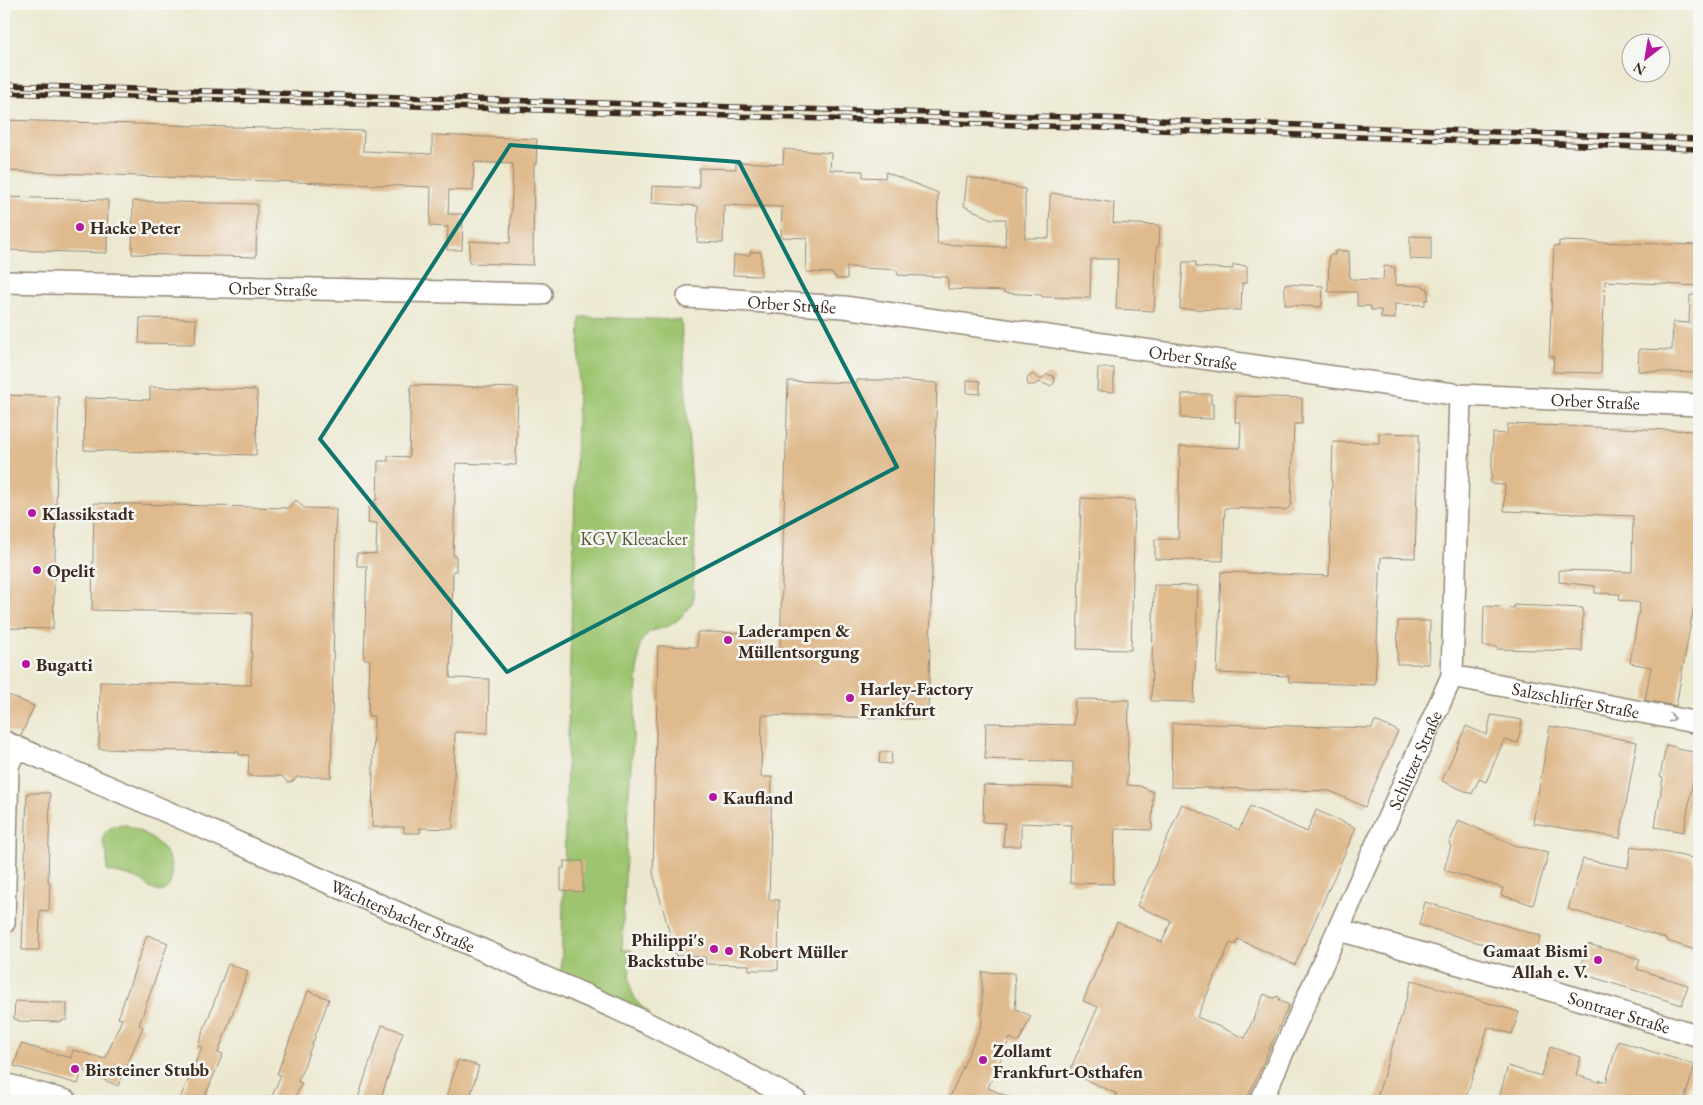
<svg xmlns="http://www.w3.org/2000/svg" width="1703" height="1105" font-family="'EB Garamond',serif">
<style>
.green{fill:#9dc570;stroke:#6c7847}
.building{fill:#dfba8d}
.lines{fill:none;stroke-linecap:round;stroke-linejoin:round}
.minor-casing{stroke:#948977;stroke-width:24}
.minor{stroke:#fff;stroke-width:21}
.rail-casing{stroke:#3b2a1e;stroke-width:5.5}
.rail{stroke:#f6f6f2;stroke-width:4;stroke-dasharray:11;stroke-linecap:butt}
.oneway{stroke:#a79f9a}
.marked{fill:none;stroke:#0f766e;stroke-width:4;stroke-linejoin:round}
.poi-dot{fill:#b5179e;stroke:#f6f6f2;stroke-width:2}
.labels{text-anchor:middle;dominant-baseline:central;stroke-width:5;stroke-linejoin:round;paint-order:stroke}
.poi-label{font-size:18px;font-weight:bold;fill:#3b2a1e;stroke:#f6f6f2;text-anchor:start}
.street-label{font-size:18px;fill:#3b2a1e;stroke:#f6f6f2}
.park-label{font-size:18px;fill:#585837;stroke:#f6f6f2}
</style>
<rect width="100%" height="100%" fill="#f6f6f2"/>
<filter id="ink" filterUnits="userSpaceOnUse"><feTurbulence type="fractalNoise" baseFrequency=".02" numOctaves="2"/><feDisplacementMap in="SourceGraphic" scale="10" xChannelSelector="R" yChannelSelector="G"/><feConvolveMatrix kernelMatrix="1 2 1 2 8 2 1 2 1" color-interpolation-filters="sRGB"/></filter>
<filter id="wash" filterUnits="userSpaceOnUse"><feTurbulence type="fractalNoise" baseFrequency=".0096" numOctaves="4" result="noise"/><feDisplacementMap in="SourceGraphic" scale="20" xChannelSelector="R" yChannelSelector="G"/><feGaussianBlur stdDeviation="1.12" result="paint"/><feColorMatrix in="noise" values="0 0 0 0 0 0 0 0 0 0 0 0 0 0 0 0 0 1.4 0 .05"/><feComposite in="paint" operator="in"/></filter>
<g filter="url(#wash)">
<rect width="100%" height="100%" fill="#ece8d0"/>
<g class="green">
<path d="M580 317 681 320 695 535 693 602 679 619 669 626 649 632 640 643 628 807 622 950H631C629 976 625 997 650 1013L561 973Z"/>
<path d="M126 825C148 834 176 849 171 878 170 886 168 889 160 892L149 888 142 881 128 876 107 871V855L103 841 104 834 112 826Z"/>
</g>
<g id="blocks">
<g class="building">
<path d="M4 120 364 131 363 151 432 154V135L537 139 536 164H534L533 265 469 263 470 241 510 243 513 164 474 162 473 191 449 190 448 214H463L462 250H447L448 227 430 226 431 187 4 171Z"/>
<path d="M784 149 831 153 830 170 863 171V177L885 178 886 172 938 193 937 244 1005 247 1006 219H992L964 206 967 177 1025 189V238H1049L1050 195 1052 193 1114 203 1113 223 1160 225 1159 246H1157L1154 311 1116 309 1118 259H1091L1090 298 1042 297V295L1004 293V291L948 289V277L898 275 897 270 847 267V279H836V276H833V273L806 272 807 238 781 237 782 207 724 205 723 243 697 242 698 206 651 203 652 186 699 188V168L736 169V162L783 164Z"/>
<path d="M4 197 108 200 107 253 4 250Z"/>
<path d="M133 201 257 204 256 257 132 254Z"/>
<path d="M1410 236 1431 237V260L1410 259Z"/>
<path d="M1559 241 1699 245V286L1605 281 1601 373 1553 372 1554 356H1549L1554 246H1559Z"/>
<path d="M1335 251H1349L1350 279 1383 280 1384 266 1395 267V285L1424 286V288H1428V300H1425V305L1395 304V319L1381 318V310H1371V306H1357V292H1328L1329 255H1335Z"/>
<path d="M750 252H761V276L733 275 734 255H750Z"/>
<path d="M1183 262H1196V267L1233 269V265L1247 266V283H1242L1241 310 1180 309Z"/>
<path d="M1285 284 1323 286 1322 307 1285 305Z"/>
<path d="M1690 295H1699V373L1638 371 1639 349 1672 350 1673 322 1689 323Z"/>
<path d="M140 318 196 319 195 344 139 343Z"/>
<path d="M1098 368H1114V392L1097 391Z"/>
<path d="M1033 374 1041 380 1047 374 1053 376 1055 380 1054 383 1050 386 1039 382 1034 385H1028L1027 378Z"/>
<path d="M857 380H896L937 383 928 719 762 715 761 777H772L769 900H779L778 970H749V965L705 964 706 957 676 956 653 873 658 646 697 647V632L759 633V649H780L788 381 857 383Z"/>
<path d="M967 380 980 381V394L967 393Z"/>
<path d="M411 385 518 388 516 465 456 463 453 556H456V571H453L450 678 489 679 488 733 455 732 453 829 420 828V833H404V827H372L374 716H368L370 659H364L367 566H357V553L376 554 377 523H368L369 507H375V499L377 500 378 461H388V456L409 457Z"/>
<path d="M150 387 257 390 256 455 84 450 85 398 150 400Z"/>
<path d="M1182 394H1211V404H1213V419L1181 418Z"/>
<path d="M4 395 59 397 56 505H59L58 520H56L53 629 4 628V545L7 435H4Z"/>
<path d="M1236 396 1302 398V424H1294L1291 505 1286 510 1225 508 1223 561 1155 559V539H1178L1180 446 1240 448 1241 422H1235Z"/>
<path d="M1508 424 1699 431V577L1676 706 1645 700 1651 667 1630 663 1640 603 1619 600 1620 594 1595 593V586L1559 582V570L1632 572 1633 516 1504 511 1505 485 1491 484 1493 433 1507 434Z"/>
<path d="M1379 433 1419 434V451H1418L1415 558 1381 557 1375 685 1289 682V676L1217 673 1221 572 1329 576 1333 442 1379 443Z"/>
<path d="M1081 498 1135 500 1131 650 1077 649Z"/>
<path d="M296 500 304 508 336 509 331 777H297L292 782H287L282 776H248L249 755H239V752L99 749 100 682 251 685 252 613 92 610 94 503 288 508Z"/>
<path d="M1154 585 1198 586 1194 702 1151 701Z"/>
<path d="M1514 605 1583 608 1582 651 1497 649V647L1483 646 1484 606 1514 608Z"/>
<path d="M1398 621H1430L1429 664H1397Z"/>
<path d="M4 693 34 706 21 736 4 729Z"/>
<path d="M1075 699 1129 700 1127 785 1140 786 1153 792 1152 830 1115 829 1113 884 1070 883 1072 825 1021 823V846H1003L1005 823 983 822 984 785 1073 788V762L985 759 986 723 1074 725Z"/>
<path d="M1491 715 1522 720 1518 743 1504 740 1486 782 1479 779 1472 794 1442 781 1466 726 1487 735Z"/>
<path d="M1375 721 1398 731 1365 807 1330 791 1171 787 1172 723 1372 728Z"/>
<path d="M1550 726 1637 742 1620 838 1533 823Z"/>
<path d="M1666 745 1677 747V749L1699 753V769L1695 768 1684 832 1655 827 1663 778 1660 777Z"/>
<path d="M880 752H892L891 764 879 763Z"/>
<path d="M27 793H50L48 882H50L49 911 40 910 39 950H22Z"/>
<path d="M1182 804 1239 830 1250 806 1307 832 1316 810 1356 828 1295 965 1238 939 1235 945 1230 943 1197 1017 1245 1038 1264 994 1273 998 1278 996 1280 1001 1289 1005 1246 1101H1113L1117 1094 1069 1072 1098 1007 1083 1001 1117 922 1162 942 1171 921 1137 906Z"/>
<path d="M1459 820 1516 846 1549 852 1533 905 1501 895 1503 888 1444 870 1451 846 1449 844Z"/>
<path d="M1631 846 1693 858 1694 864 1699 865V951L1667 941 1668 939 1568 909 1583 859 1628 868Z"/>
<path d="M564 861H583V892L561 890V868H564Z"/>
<path d="M1425 902 1541 936 1534 959 1419 925Z"/>
<path d="M147 935 168 943 139 1025 143 1027 118 1086 82 1070 78 1084 14 1066 21 1044 71 1058 73 1050 105 1059 122 1019 118 1018Z"/>
<path d="M1588 944 1640 959 1637 969 1688 985 1682 1005 1579 973Z"/>
<path d="M228 964 248 971 218 1053 223 1054 203 1101H179L202 1047 198 1046Z"/>
<path d="M982 972 1014 973 1016 1009 1031 1016 1019 1042 1010 1038 988 1088 1019 1101H948L982 1023Z"/>
<path d="M1412 980 1519 1012 1512 1034 1488 1027 1465 1101H1376Z"/>
<path d="M308 991 329 999 298 1082 302 1083 293 1101H270L281 1075 277 1074Z"/>
<path d="M15 1001 67 1003V1020H62V1022L18 1021V1019H14Z"/>
<path d="M382 1025 403 1032 380 1101H357Z"/>
<path d="M1618 1041 1695 1065 1684 1101H1589L1570 1096 1568 1101H1498L1508 1066 1541 1076 1550 1047 1581 1057 1576 1075 1599 1082 1600 1080 1606 1082Z"/>
<path d="M458 1060 479 1066 469 1101H445Z"/>
</g>
</g>
</g>
<g filter="url(#ink)">
<use href="#blocks" fill-opacity="0" stroke="#948977" stroke-width="1"/>
<g class="lines">
<defs>
<g id="minor">
<path id="s1" d="M4 282 541 294"/>
<path id="s2" d="M688 297 844 307 1460 395 1699 405"/>
<path id="s3" d="M1452 676 1699 723"/>
<path id="s4" d="M4 742 149 804 615 1008C677 1037 737 1068 796 1101"/>
<path d="M4 923 8 766 16 748"/>
<path id="s5" d="M1339 930 1533 985 1699 1036"/>
<path d="M4 1084 66 1101"/>
<path id="s6" d="M1261 1101 1452 676 1460 395"/>
</g>
</defs>
<use href="#minor" class="minor-casing"/>
<use href="#minor" class="minor"/>
<defs>
<g id="rail">
<path d="M4 85 1099 118 1699 139"/>
<path d="M4 93 1046 126 1699 149"/>
</g>
</defs>
<use href="#rail" class="rail-casing"/>
<use href="#rail" class="rail"/>
</g>
<defs><path id="oneway-chevron" d="M-2-3.5L2.5 0L-2 3.5" fill="none" stroke-width="1.6" stroke-linecap="round" stroke-linejoin="round" transform="scale(1.25)"/></defs>
<use class="oneway" href="#oneway-chevron" transform="translate(1672 718) rotate(11)"/>
</g>
<path class="marked" d="M510 145 739 162 897 467 507 672 320 439Z"/>
<g class="poi-dot">
<circle cx="80" cy="227" r="5"/>
<circle cx="32" cy="513" r="5"/>
<circle cx="37" cy="570" r="5"/>
<circle cx="728" cy="640" r="5"/>
<circle cx="26" cy="664" r="5"/>
<circle cx="850" cy="698" r="5"/>
<circle cx="713" cy="797" r="5"/>
<circle cx="714" cy="949" r="5"/>
<circle cx="729" cy="951" r="5"/>
<circle cx="1598" cy="960" r="5"/>
<circle cx="983" cy="1060" r="5"/>
<circle cx="75" cy="1069" r="5"/>
</g>
<g class="labels">
<g class="poi-label">
<text x="90" y="227">Hacke Peter</text>
<text x="42" y="513">Klassikstadt</text>
<text x="47" y="570">Opelit</text>
<text x="738" y="630">Laderampen &amp;<tspan x="738" dy="21">Müllentsorgung</tspan></text>
<text x="36" y="664">Bugatti</text>
<text x="860" y="688">Harley-Factory<tspan x="860" dy="21">Frankfurt</tspan></text>
<text x="723" y="797">Kaufland</text>
<text x="704" y="939" text-anchor="end">Philippi's<tspan x="704" dy="21">Backstube</tspan></text>
<text x="1588" y="950" text-anchor="end">Gamaat Bismi<tspan x="1588" dy="21">Allah e. V.</tspan></text>
<text x="739" y="951">Robert Müller</text>
<text x="993" y="1050">Zollamt<tspan x="993" dy="21">Frankfurt-Osthafen</tspan></text>
<text x="85" y="1069">Birsteiner Stubb</text>
</g>
<g class="street-label">
<text stroke="none"><textPath href="#s1" startOffset="269">Orber Straße</textPath></text>
<text stroke="none"><textPath href="#s2" startOffset="104">Orber Straße</textPath></text>
<text stroke="none"><textPath href="#s2" startOffset="509">Orber Straße</textPath></text>
<text stroke="none"><textPath href="#s2" startOffset="914">Orber Straße</textPath></text>
<text stroke="none"><textPath href="#s3" startOffset="126">Salzschlirfer Straße</textPath></text>
<text stroke="none"><textPath href="#s6" startOffset="374">Schlitzer Straße</textPath></text>
<text stroke="none"><textPath href="#s4" startOffset="435">Wächtersbacher Straße</textPath></text>
<text stroke="none"><textPath href="#s5" startOffset="292">Sontraer Straße</textPath></text>
</g>
<g class="park-label">
<text x="634" y="538">KGV Kleeacker</text>
</g>
</g>
<rect width="1703" height="1105" fill="none" stroke="#f6f6f2" stroke-width="20"/>
<g transform="translate(1646 58) rotate(211)"><circle r="24" fill="#f6f6f2" stroke="#aba49d"/>
<path d="M0-4L9 19L0 12L-9 19Z" fill="#b5179e"/>
<text y="-8" font-size="14" font-weight="bold" text-anchor="middle" fill="#3b2a1e">N</text>
</g>
</svg>
